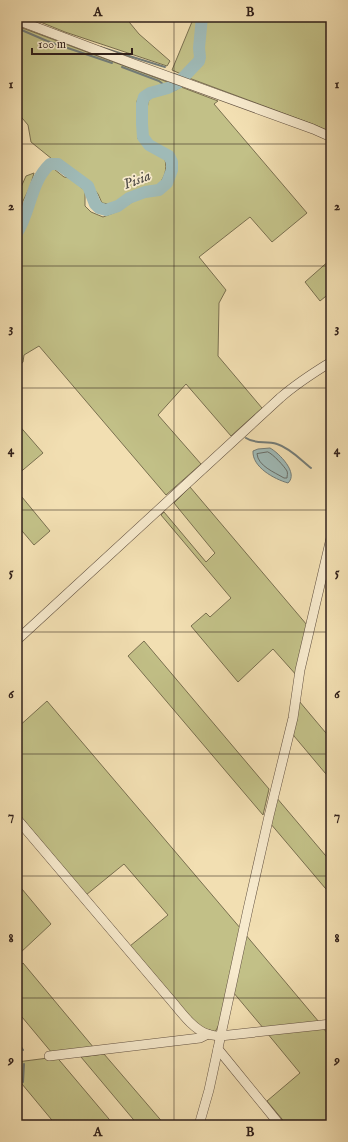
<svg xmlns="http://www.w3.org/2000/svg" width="348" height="1142" font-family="'IM FELL English',serif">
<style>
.green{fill:#c2c087;stroke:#7a7050}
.water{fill:#9fbab7;stroke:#737c78}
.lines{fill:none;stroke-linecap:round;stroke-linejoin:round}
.shore{stroke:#686d68;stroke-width:1}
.stream{stroke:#737c78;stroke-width:2}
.river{stroke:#9fbab7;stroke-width:12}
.minor-casing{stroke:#615040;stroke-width:10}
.minor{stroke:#f7eacd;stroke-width:9}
.grid{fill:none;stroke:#31201a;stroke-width:1;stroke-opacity:0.55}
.labels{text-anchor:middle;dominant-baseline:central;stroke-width:3.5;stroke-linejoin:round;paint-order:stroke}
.water-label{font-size:15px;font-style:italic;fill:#524e49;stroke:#f7eacd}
.neatline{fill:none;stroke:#31201a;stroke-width:1.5}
.grid-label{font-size:13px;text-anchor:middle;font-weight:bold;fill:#31201a}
</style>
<rect width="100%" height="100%" fill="#f2dfb2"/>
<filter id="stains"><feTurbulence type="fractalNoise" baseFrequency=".005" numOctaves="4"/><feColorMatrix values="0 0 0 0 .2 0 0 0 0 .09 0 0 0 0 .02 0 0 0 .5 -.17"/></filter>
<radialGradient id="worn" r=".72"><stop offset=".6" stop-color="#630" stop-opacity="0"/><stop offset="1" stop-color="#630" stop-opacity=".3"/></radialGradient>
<g class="green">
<path d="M28 17H125L139 34 170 61 167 66 65 32Z"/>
<path d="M194 17H198L194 63 190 65 188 71 181 74 172 70Z"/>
<path d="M206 17H331V132L315 125 189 78 196 70 202 59C200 46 202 30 206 17Z"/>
<path d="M17 26 170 83 153 88 141 94 137 101 138 139 147 148 165 159C167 171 165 175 159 185 149 188 138 190 128 195 117 200 118 206 102 203L98 194 89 183 61 160 52 159 31 142 28 125 17 112Z"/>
<path d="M181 87 218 101 214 104 307 213 272 242 250 217 199 257 226 290 219 303 218 356 262 408 231 436 186 384 158 415 201 464 166 495 39 346 24 355 23 362 17 369V241L33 207 42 180 48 170 54 169 64 177 70 178 83 189 85 191V206L91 212 103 217 116 212 139 198 160 194 169 186 170 181 176 172 177 163 171 154 151 142 146 137 144 119 147 110 148 102 151 96 154 95 164 94 176 90Z"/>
<path d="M34 173 30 187 23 201 22 213 17 225V196L26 176Z"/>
<path d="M331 259V292L320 301 305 282Z"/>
<path d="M17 423 43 453 17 475Z"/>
<path d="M190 487 307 625 298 677 273 649 238 682 191 626 206 613 210 617 231 598 161 515 164 512 206 562 215 553 174 503Z"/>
<path d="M17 491 50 531 34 545 17 525Z"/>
<path d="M144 641 269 789 263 815 128 656Z"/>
<path d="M47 701 241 929 221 1021 215 1032 206 1031 196 1024 130 946 168 915 124 864 86 895 17 812V728Z"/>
<path d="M299 701 331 739V780L294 736 292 728Z"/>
<path d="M276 797 331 862V895L270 823Z"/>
<path d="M17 883 51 924 20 953 17 950Z"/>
<path d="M245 934 319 1022 264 1029 233 992Z"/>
<path d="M23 963 94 1048 52 1053 17 1011V968Z"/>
<path d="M322 1027 331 1037V1125H287L267 1101 300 1073 267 1033Z"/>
<path d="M104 1054 165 1125H138L81 1057Z"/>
<path d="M56 1057 60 1061 114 1125H56L17 1078V1062Z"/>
</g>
<path class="water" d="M270 448C279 453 299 473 288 483 274 479 252 467 253 451L258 449Z"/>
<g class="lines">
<path class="shore" d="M268 452C273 454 284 466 287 471 288 474 287 475 287 478H284C274 472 258 466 257 454Z"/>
<g class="stream">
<path d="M22 17 31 20"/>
<path d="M17 28 47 41 112 63"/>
<path d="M100 47 165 67"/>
<path d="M122 67 159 81 168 88"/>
<path d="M174 74 184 77"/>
<path d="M246 438C256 445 266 440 277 444 290 448 301 460 311 468"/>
<path d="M17 1041 23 1050"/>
<path d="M23 1082 24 1064"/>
</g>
<path class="river" d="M17 233C31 211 30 183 50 164H58L88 186 95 204 99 208 106 210 118 206 129 198 145 192 159 190 167 183 172 170V162L169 156 149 145 143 137 142 124V104L144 97 150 93 168 88 178 83 199 61 200 57 199 48 202 17"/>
<defs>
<g id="minor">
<path d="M17 20 131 63 313 129 331 137"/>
<path d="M17 640 280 398C296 384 313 373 331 362"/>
<path d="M17 819 175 1005C184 1016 194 1029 207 1034 211 1035 216 1036 220 1036L331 1024"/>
<path d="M218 1049 280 1125"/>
<path d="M49 1056 200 1038 208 1034"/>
<path d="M199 1125 209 1090 248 909 269 816 293 718 300 670 331 538"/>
</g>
</defs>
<use href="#minor" class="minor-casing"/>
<use href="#minor" class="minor"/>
</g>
<path class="grid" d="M174 17V1125M17 144H331M17 266H331M17 388H331M17 510H331M17 632H331M17 754H331M17 876H331M17 998H331"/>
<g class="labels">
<g class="water-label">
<text transform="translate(137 180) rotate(-21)">Pisia</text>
</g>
</g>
<rect width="348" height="1142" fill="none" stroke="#f2dfb2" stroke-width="44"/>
<path d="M32 48v6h100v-6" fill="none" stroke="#31201a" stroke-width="2"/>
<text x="38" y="48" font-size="12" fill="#31201a" stroke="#f7eacd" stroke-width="3" paint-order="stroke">100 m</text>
<rect x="22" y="22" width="304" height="1098" class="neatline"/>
<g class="grid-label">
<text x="98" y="16">A</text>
<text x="250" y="16">B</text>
<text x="11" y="88">1</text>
<text x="337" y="88">1</text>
<text x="11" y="210">2</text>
<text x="337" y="210">2</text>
<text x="11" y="332">3</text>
<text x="337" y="332">3</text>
<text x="11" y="454">4</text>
<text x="337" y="454">4</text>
<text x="11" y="576">5</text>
<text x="337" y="576">5</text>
<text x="11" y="698">6</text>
<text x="337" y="698">6</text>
<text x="11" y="820">7</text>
<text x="337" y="820">7</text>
<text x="11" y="942">8</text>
<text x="337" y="942">8</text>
<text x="11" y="1064">9</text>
<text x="337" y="1064">9</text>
<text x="98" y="1136">A</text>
<text x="250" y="1136">B</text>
</g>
<rect width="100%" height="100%" filter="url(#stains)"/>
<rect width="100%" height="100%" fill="url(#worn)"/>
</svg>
